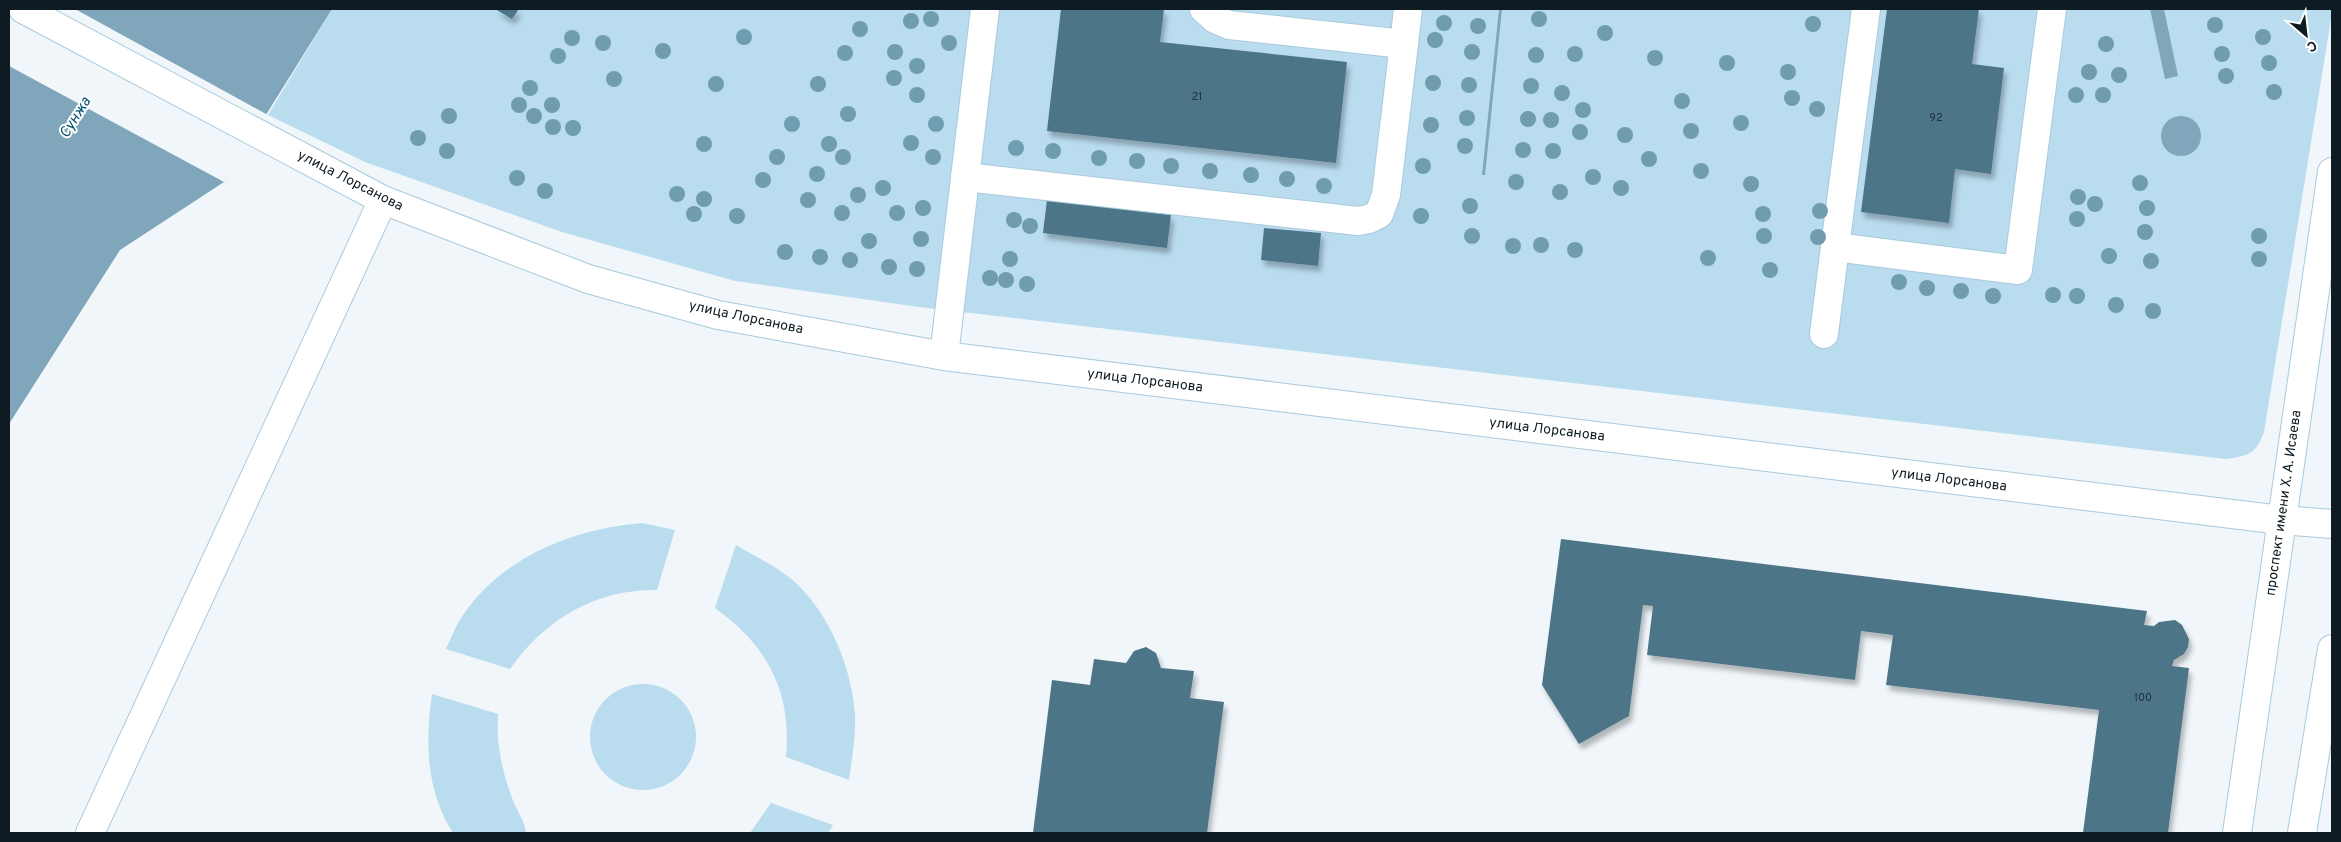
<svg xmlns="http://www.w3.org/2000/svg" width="2341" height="842" font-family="Overpass,sans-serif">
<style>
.green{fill:#badcef}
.water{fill:#7fa6bb}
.pier{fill:#f0f6fa}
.building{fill:#4e7488;filter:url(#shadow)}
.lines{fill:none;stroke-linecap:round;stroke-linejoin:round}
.minor-casing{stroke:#a8cadd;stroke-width:30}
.major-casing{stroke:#a8cadd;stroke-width:30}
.minor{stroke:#fff;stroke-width:28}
.major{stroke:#fff;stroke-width:28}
.tree{fill:#709caf}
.labels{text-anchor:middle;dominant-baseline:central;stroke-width:4;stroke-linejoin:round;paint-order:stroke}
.number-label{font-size:11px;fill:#1e313c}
.street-label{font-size:14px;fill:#0e1b22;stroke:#fff}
.water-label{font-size:15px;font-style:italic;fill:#03516f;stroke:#fff}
</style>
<defs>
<filter id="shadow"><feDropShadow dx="3" dy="5.5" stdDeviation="2.5" flood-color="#0004"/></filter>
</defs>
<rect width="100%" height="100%" fill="#f0f6fa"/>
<g class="green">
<path d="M332 9H2332V13L2264 432C2256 454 2248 456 2226 459L919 307 735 281 562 232 365 162 268 115Z"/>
<path d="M642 523 675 530 657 590C596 589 545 619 510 669L446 649C451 638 456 625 463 615 504 556 573 529 642 523Z"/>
<path d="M736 545C756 557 780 568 797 584 831 617 852 669 855 715 856 737 852 758 849 780L786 757C792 692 768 646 715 608Z"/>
<circle cx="643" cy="737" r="53"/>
<path d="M432 694 498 714C496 743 502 771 512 798 517 812 524 818 526 833H453C426 791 425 742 432 694Z"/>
<path d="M771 803 833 825 828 833H750Z"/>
</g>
<g class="water">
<path d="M17 9H332L224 182 120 250 9 424V21Z"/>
<path d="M1499 9H1502L1485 175H1482Z"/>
<path d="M2150 9H2164L2178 76 2165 79Z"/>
<circle cx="2181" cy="136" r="20"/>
</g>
<path class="pier" d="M14 9H75L268 115 224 182 9 66V17Z"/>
<g class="building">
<path d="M495 9H519L512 19Z"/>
<path d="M1061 9H1164L1160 42 1347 62 1336 163 1047 131Z"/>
<path d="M1887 9H1979L1972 64 2004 68 1991 174 1955 169 1949 223 1861 212Z"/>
<path d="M1047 200 1171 215 1167 248 1043 233Z"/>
<path d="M1264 228 1321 233 1318 266 1261 260Z"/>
<path d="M1561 539 2147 611 2144 625 2154 626 2159 622 2175 620 2182 625 2189 639 2188 647 2184 654 2174 660 2172 666 2189 668 2168 833H2083L2099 710 1886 685 1893 635 1861 631 1855 680 1647 655 1653 606 1643 605 1629 716 1579 744 1542 685Z"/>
<path d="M1146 647 1156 653 1161 668 1194 671 1190 698 1224 702 1207 833H1033L1052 680 1090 685 1094 659 1126 663 1134 651Z"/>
</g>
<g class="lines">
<defs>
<g id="minor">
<path d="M1866 9 1835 247 2018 270 2052 9"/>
<path d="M1404 44 1408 9"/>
<path d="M965 177 1358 221 1369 219 1379 214 1386 195 1404 44 1229 25 1215 19 1204 9"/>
<path d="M1824 334 1835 247"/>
<path d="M944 356 985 9"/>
<path d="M90 833 383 200"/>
</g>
<g id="major">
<path d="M23 9 383 200 588 279 718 315 944 356 2281 520 2332 524"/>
<path d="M2237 833 2332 172"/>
<path d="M2302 833 2332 649"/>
</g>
</defs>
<use href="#minor" class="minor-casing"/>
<use href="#major" class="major-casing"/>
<use href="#minor" class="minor"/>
<use href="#major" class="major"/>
</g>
<g class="tree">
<circle cx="931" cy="19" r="8"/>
<circle cx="1539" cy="19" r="8"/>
<circle cx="911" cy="21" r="8"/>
<circle cx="1444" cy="23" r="8"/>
<circle cx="1813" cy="24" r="8"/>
<circle cx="2215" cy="25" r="8"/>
<circle cx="1478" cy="26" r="8"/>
<circle cx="860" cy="29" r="8"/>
<circle cx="1605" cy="33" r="8"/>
<circle cx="744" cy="37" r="8"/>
<circle cx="2263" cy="37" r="8"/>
<circle cx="572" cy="38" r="8"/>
<circle cx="1435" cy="40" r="8"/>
<circle cx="603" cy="43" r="8"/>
<circle cx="949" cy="43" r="8"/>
<circle cx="2106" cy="44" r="8"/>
<circle cx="663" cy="51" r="8"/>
<circle cx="895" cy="52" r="8"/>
<circle cx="1472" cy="52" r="8"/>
<circle cx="845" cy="53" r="8"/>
<circle cx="1575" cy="54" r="8"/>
<circle cx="2222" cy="54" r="8"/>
<circle cx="1536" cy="55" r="8"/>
<circle cx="558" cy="56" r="8"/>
<circle cx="1655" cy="58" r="8"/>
<circle cx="1727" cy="63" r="8"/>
<circle cx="2269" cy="63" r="8"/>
<circle cx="917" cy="66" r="8"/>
<circle cx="1788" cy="72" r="8"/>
<circle cx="2089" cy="72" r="8"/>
<circle cx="2119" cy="75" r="8"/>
<circle cx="2226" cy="76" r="8"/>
<circle cx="894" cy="78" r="8"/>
<circle cx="614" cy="79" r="8"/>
<circle cx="1433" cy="83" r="8"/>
<circle cx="716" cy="84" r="8"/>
<circle cx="818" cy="84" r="8"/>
<circle cx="1469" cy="85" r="8"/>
<circle cx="1531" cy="86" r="8"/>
<circle cx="530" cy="88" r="8"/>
<circle cx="2274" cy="92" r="8"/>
<circle cx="1562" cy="93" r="8"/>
<circle cx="917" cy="95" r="8"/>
<circle cx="2076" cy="95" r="8"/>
<circle cx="2103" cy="95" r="8"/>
<circle cx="1792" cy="98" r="8"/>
<circle cx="1682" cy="101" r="8"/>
<circle cx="519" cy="105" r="8"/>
<circle cx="552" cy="105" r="8"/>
<circle cx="1817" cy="109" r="8"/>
<circle cx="1583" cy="110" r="8"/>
<circle cx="848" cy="114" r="8"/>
<circle cx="449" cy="116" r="8"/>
<circle cx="534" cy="116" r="8"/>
<circle cx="1467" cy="118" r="8"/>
<circle cx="1528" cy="119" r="8"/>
<circle cx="1551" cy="120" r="8"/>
<circle cx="1741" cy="123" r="8"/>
<circle cx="792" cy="124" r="8"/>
<circle cx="936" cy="124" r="8"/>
<circle cx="1431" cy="125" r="8"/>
<circle cx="553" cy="127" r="8"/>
<circle cx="573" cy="128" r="8"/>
<circle cx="1691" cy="131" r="8"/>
<circle cx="1580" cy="132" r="8"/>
<circle cx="1625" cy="135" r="8"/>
<circle cx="418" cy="138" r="8"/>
<circle cx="911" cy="143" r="8"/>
<circle cx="704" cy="144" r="8"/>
<circle cx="829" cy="144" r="8"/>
<circle cx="1465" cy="146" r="8"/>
<circle cx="1016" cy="148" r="8"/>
<circle cx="1523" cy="150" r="8"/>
<circle cx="447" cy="151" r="8"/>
<circle cx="1053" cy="151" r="8"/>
<circle cx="1553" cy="151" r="8"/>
<circle cx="777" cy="157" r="8"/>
<circle cx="843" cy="157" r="8"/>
<circle cx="933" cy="157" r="8"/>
<circle cx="1099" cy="158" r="8"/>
<circle cx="1649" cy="159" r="8"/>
<circle cx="1137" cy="161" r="8"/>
<circle cx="1171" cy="166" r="8"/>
<circle cx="1423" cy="166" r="8"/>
<circle cx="1210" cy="171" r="8"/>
<circle cx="1701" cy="171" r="8"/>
<circle cx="817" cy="174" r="8"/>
<circle cx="1251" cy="175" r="8"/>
<circle cx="1593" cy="177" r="8"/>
<circle cx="517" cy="178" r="8"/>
<circle cx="1287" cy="179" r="8"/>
<circle cx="763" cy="180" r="8"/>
<circle cx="1516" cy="182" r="8"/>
<circle cx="2140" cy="183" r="8"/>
<circle cx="1751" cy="184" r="8"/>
<circle cx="1324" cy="186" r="8"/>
<circle cx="883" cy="188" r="8"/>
<circle cx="1621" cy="188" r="8"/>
<circle cx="545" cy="191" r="8"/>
<circle cx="1560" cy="192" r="8"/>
<circle cx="677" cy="194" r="8"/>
<circle cx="858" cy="195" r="8"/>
<circle cx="2078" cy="197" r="8"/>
<circle cx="704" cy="199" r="8"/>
<circle cx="808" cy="200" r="8"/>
<circle cx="2095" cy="204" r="8"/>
<circle cx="1470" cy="206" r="8"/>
<circle cx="923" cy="208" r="8"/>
<circle cx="2147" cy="208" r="8"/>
<circle cx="1820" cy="211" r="8"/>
<circle cx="842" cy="213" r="8"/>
<circle cx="897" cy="213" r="8"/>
<circle cx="694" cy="214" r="8"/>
<circle cx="1763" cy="214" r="8"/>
<circle cx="737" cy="216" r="8"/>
<circle cx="1421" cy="216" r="8"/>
<circle cx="2077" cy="219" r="8"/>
<circle cx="1014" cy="220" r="8"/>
<circle cx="1030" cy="226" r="8"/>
<circle cx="2145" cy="232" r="8"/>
<circle cx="1472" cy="236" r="8"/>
<circle cx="1764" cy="236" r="8"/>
<circle cx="2259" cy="236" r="8"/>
<circle cx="1818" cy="237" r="8"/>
<circle cx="921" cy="239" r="8"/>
<circle cx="869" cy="241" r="8"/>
<circle cx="1541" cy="245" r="8"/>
<circle cx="1513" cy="246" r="8"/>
<circle cx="1575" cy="250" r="8"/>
<circle cx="785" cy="252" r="8"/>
<circle cx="2109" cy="256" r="8"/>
<circle cx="820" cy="257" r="8"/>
<circle cx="1708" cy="258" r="8"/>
<circle cx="1010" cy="259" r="8"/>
<circle cx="2259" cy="259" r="8"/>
<circle cx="850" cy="260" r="8"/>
<circle cx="2151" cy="261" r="8"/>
<circle cx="889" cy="267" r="8"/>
<circle cx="917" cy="269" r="8"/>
<circle cx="1770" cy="270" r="8"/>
<circle cx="990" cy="278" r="8"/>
<circle cx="1006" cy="280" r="8"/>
<circle cx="1899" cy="282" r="8"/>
<circle cx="1027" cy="284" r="8"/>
<circle cx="1927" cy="288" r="8"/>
<circle cx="1961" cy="291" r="8"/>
<circle cx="2053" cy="295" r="8"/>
<circle cx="1993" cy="296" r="8"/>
<circle cx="2077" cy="296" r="8"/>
<circle cx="2116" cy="305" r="8"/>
<circle cx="2153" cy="311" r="8"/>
</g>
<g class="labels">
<g class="number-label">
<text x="1197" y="97">21</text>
<text x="1936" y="118">92</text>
<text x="2143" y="698">100</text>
</g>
<g class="street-label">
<text transform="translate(350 181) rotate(27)">улица Лорсанова</text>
<text transform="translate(746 318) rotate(12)">улица Лорсанова</text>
<text transform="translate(1145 381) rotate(7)">улица Лорсанова</text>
<text transform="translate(1547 430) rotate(7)">улица Лорсанова</text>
<text transform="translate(1949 480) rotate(7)">улица Лорсанова</text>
<text transform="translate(2284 503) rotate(-82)">проспект имени Х. А. Исаева</text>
</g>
<g class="water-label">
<text transform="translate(76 118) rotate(-58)">Сунжа</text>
</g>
</g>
<rect width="2341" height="842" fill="none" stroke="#0e1b22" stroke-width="20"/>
<g transform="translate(2306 35) rotate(152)" stroke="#ffffff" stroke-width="4" paint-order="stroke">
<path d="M0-4L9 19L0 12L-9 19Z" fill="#0e1b22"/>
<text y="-8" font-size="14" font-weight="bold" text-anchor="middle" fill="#0e1b22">С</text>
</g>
</svg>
